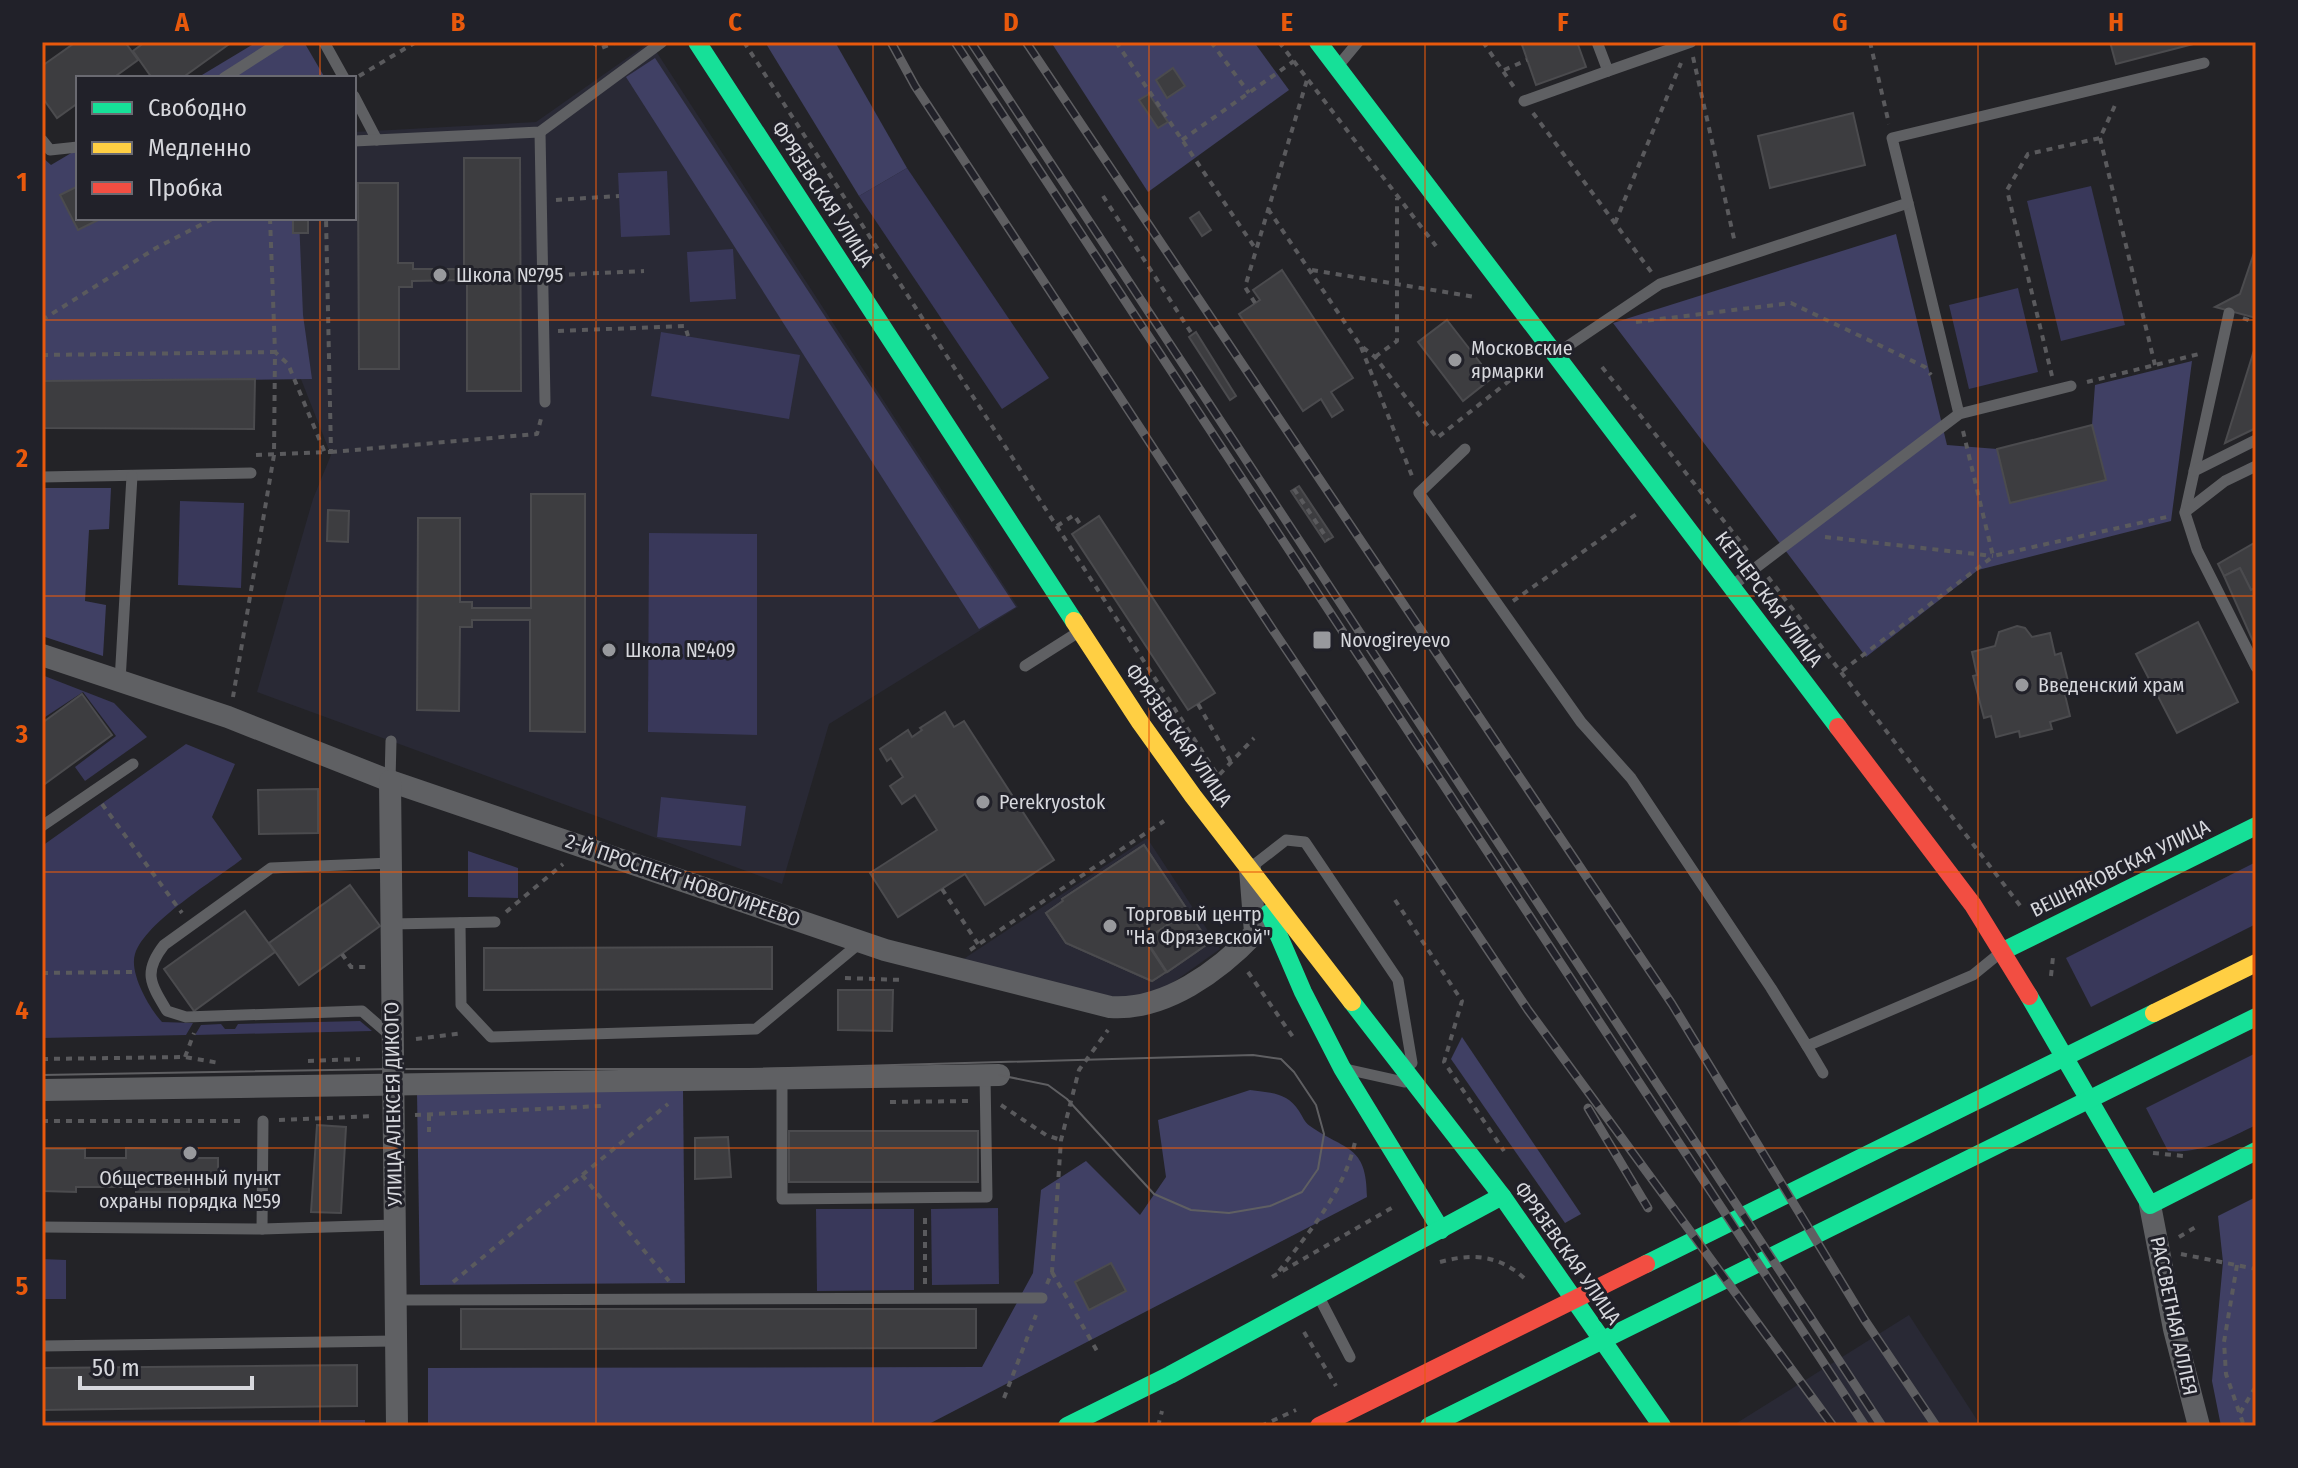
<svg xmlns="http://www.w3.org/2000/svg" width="2298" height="1468" font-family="'Fira Sans Condensed',sans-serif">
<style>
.built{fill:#292935}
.green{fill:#39385a}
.forest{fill:#404064}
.building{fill:#3d3d40;stroke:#4b4b4e;stroke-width:2}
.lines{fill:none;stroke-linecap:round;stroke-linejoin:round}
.path{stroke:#5a5a5d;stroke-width:4;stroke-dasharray:6 6;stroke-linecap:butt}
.lane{stroke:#5f6063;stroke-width:11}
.street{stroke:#5f6063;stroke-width:22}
.fast{stroke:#16e098;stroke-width:18}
.slow{stroke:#ffcf43;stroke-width:18}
.jam{stroke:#f24e42;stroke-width:18}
.tram{stroke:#5f5f62;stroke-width:2}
.rail-casing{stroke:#5f5f62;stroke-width:9}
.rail{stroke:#212129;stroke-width:6;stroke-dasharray:18;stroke-linecap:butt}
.grid{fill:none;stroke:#e8590c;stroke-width:2;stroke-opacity:0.55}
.poi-dot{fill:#98999d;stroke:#212129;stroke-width:3}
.labels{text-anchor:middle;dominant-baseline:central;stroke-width:6;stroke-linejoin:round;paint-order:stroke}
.street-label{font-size:20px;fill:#d7d8dd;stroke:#212129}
.poi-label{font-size:20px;fill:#d7d8dd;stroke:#212129;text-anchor:start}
.neatline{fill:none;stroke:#e8590c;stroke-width:3}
.grid-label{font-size:26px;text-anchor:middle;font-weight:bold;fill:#e8590c}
</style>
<rect width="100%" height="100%" fill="#232327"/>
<g class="built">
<path d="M650 42 1018 607 829 724 782 884 257 692 313 499 331 455 291 354 286 218H354V132L536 122Z"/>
<path d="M1147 838 1220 949 1157 994 1126 1000 962 960Z"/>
<path d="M1909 1315 1981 1426H1732Z"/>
</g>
<g class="green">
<path d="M907 168 1049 378 1002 409 859 196Z"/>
<path d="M667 171 670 235 621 237 618 173Z"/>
<path d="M2091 186 2125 325 2061 341 2027 201Z"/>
<path d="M733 249 736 299 690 302 687 252Z"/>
<path d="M2018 288 2038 372 1969 389 1949 305Z"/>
<path d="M661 332 800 355 789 419 651 396Z"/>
<path d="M180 501 244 503 241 588 178 585Z"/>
<path d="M649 533 757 534V735L648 732Z"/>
<path d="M42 675 114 703 147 737 85 781 75 767 116 736 83 692 42 719Z"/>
<path d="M186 744 235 764 212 817 242 859C215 880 145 922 135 954 129 973 149 1008 162 1022L193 1023 186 1035 42 1038V846Z"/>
<path d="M661 797 746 806 741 846 657 837Z"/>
<path d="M468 851 518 868V898L468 897Z"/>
<path d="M2256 862V924L2091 1007 2066 958Z"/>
<path d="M360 1021 372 1031 195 1035 201 1025 221 1024 225 1029H235L238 1024Z"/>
<path d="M2256 1053V1125C2227 1139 2201 1154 2168 1151L2146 1108Z"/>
<path d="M998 1208 999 1284 932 1285 931 1209Z"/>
<path d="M816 1209H914V1290L817 1291Z"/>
<path d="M42 1259 66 1260V1299H42Z"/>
</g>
<g class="forest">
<path d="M257 42H304L325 78H197Z"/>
<path d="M765 42H835L907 168 859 196Z"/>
<path d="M1051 42H1254L1289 90 1148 192Z"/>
<path d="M655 58 1016 607 979 629 626 77Z"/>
<path d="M78 149V218H299L303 315 312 379 42 383V157L51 165Z"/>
<path d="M1896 234 1947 445 1997 449 2010 503 2105 480 2092 425 2095 385 2192 361 2171 521 1978 570 1866 657 1613 323Z"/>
<path d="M42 488H111L109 529 89 530 85 601 106 605 103 656 42 636Z"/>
<path d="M1462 1037 1581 1214 1565 1223 1451 1059Z"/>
<path d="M683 1089 685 1283 420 1285 417 1091Z"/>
<path d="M1250 1090C1271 1093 1287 1092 1299 1111 1303 1117 1304 1122 1310 1126 1345 1151 1367 1144 1367 1197L925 1426H428V1368L982 1367 1033 1273 1041 1190 1086 1161 1140 1215 1166 1177 1158 1120Z"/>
<path d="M2256 1197V1426H2221L2212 1381 2223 1262 2218 1216Z"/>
<path d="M365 1420V1426H42V1421Z"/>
</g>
<g class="building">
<path d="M76 42H125L138 60 113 78H78V103L57 118 42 97V66Z"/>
<path d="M145 42H232L182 78H152L133 51Z"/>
<path d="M1521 42H1577L1586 67 1536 85Z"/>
<path d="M2110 42H2201L2116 64Z"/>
<path d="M1173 68 1185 86 1167 98 1156 80Z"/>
<path d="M1149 94 1168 122 1158 128 1139 100Z"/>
<path d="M1853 113 1865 165 1770 188 1758 136Z"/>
<path d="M464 158H520L521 391H467V280L412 281V287H399V369H359L358 183H398V263H413V269H464Z"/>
<path d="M78 186V218H102L78 230 60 195Z"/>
<path d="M1199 212 1211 230 1202 236 1190 218Z"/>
<rect x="293" y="218" width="15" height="15"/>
<path d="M2256 247V318L2215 307 2240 294Z"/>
<path d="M1282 270 1353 378 1331 392 1343 410 1332 417 1321 399 1303 411 1239 314 1260 300 1253 290Z"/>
<path d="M1447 320 1492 378 1463 401 1418 342Z"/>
<path d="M1196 332 1236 396 1230 400 1189 337Z"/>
<path d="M2256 344V428L2225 443Z"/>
<path d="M255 379 254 429 42 428V381Z"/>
<path d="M2092 425 2106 480 2010 503 1997 449Z"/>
<path d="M1299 486 1333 537 1325 542 1291 491Z"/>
<path d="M531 494H585V732L530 731V620H472V627H460L459 711 417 710 418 518H460V602H472V608H531Z"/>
<path d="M328 510 349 511 348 542 327 541Z"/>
<path d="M1099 516 1215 693 1188 710 1072 534Z"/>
<path d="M2256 542V587L2251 590 2240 568 2224 576 2218 564Z"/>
<path d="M2240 568 2251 590 2256 587V648L2224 576Z"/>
<path d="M2198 622 2238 702 2177 733 2136 654Z"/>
<path d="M2017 626 2025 628 2032 637 2050 633 2055 655 2061 653 2071 693 2065 695 2070 716 2050 722 2052 729 2020 737 2019 731 1996 737 1991 716 1984 718 1973 676 1977 675 1972 652 1995 646 1999 632Z"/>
<path d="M82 694 112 735 42 786V723Z"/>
<path d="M945 712 954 727 964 721 1054 860 985 905 965 874 898 917 870 873 937 830 915 795 902 804 890 786 903 777 891 758 887 761 880 749 908 730 912 737 922 730 920 728Z"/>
<path d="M318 789V833L259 834 258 790Z"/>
<path d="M1144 845 1188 911 1145 940 1166 972 1152 981 1066 943 1046 913 1063 901 1062 899Z"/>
<path d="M1144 845 1188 911 1145 940 1166 972 1152 981 1066 943 1046 913 1063 901 1062 899Z"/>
<path d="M350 885 380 926 299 985 269 943Z"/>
<path d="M245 911 275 952 194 1011 164 969Z"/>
<path d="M1188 911 1209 943 1167 972 1146 940Z"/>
<path d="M1188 911 1209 943 1167 972 1146 940Z"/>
<path d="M772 947V989L484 990V948Z"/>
<path d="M838 990H893L892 1031 838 1030Z"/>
<path d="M317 1125 346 1127 341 1213 311 1212Z"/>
<rect x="789" y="1131" width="189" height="51"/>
<path d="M728 1137 731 1177 695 1179V1138Z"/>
<path d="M126 1148 198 1149V1158H218V1187H189V1192H136V1187H76V1192L42 1191V1149H85V1158H126Z"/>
<path d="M1111 1263 1126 1291 1089 1310 1075 1282Z"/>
<path d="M461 1309H976V1348L461 1349Z"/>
<path d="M357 1365V1406L42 1410V1368Z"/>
</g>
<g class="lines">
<g class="path">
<path d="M592 42 601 48 617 42"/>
<path d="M744 42 1218 776 1254 738"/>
<path d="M1116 42 1255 248"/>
<path d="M1211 42 1249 93"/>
<path d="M1279 42 1436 246"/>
<path d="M1483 42 1516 90"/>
<path d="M1870 42 1889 124"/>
<path d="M1693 57 1735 243"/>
<path d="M1504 70 1527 60"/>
<path d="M359 76 416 42"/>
<path d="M1533 113 1652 273"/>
<path d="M2100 138 2155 365"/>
<path d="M1182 140 1294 61"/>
<path d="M1103 196 1192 334"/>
<path d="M556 200 619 196"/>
<path d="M1268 209 1360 345 1375 357 1437 438 1528 366"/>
<path d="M270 218 275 352 288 364 325 453"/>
<path d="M1615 223 1681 63"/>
<path d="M1312 270 1475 297"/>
<path d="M557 275 644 271"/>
<path d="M1255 303 1245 287 1307 80"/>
<path d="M2243 318 2256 323"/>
<path d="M42 320 156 248 214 218"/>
<path d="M1636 322 1791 303 1925 367 1931 375"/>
<path d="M558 331 685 326 688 336"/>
<path d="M1361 347 1412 476"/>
<path d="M42 355 275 352 274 455 233 697"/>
<path d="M1375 357 1397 341V198"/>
<path d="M1602 367 1750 554"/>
<path d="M2052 376 2007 190 2028 154 2100 138 2117 101"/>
<path d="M2087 382 2203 353"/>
<path d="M1963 431 1993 556 2171 516"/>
<path d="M331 452 537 434 542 415"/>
<path d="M256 455 331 452 326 218"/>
<path d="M1294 489 1328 540"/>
<path d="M1057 526 1074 515 1082 527"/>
<path d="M1825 537 1993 556"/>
<path d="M1768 577 2022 908"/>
<path d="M1513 601 1638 513"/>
<path d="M1842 671 1991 558"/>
<path d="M1198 704 1232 764"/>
<path d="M102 804 182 913"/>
<path d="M942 889 978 944"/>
<path d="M1395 900 1462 1001 1444 1062 1504 1151"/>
<path d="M506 912 563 864"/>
<path d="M970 950 1164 821"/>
<path d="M342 954 351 967H369"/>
<path d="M1248 972 1293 1037"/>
<path d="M42 973 136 972"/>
<path d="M2051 976 2053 957"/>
<path d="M845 978 904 980"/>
<path d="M416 1039 463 1033"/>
<path d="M185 1057 194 1033"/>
<path d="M42 1059 185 1057 219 1063"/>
<path d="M308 1061 360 1059"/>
<path d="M890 1102 969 1101"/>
<path d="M1001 1105 1046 1135 1061 1140"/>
<path d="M415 1115 601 1106"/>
<path d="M429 1115V1132"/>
<path d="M279 1120 372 1116"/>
<path d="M42 1121H246"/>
<path d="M2153 1153 2184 1156"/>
<path d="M582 1175 669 1281"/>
<path d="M2179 1237 2199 1225"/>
<path d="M2181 1254 2256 1269"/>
<path d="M1440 1262C1472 1253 1499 1255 1524 1278"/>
<path d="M2237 1265 2224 1342 2226 1374 2244 1426"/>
<path d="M1279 1271C1309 1232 1344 1192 1355 1142"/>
<path d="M1052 1272 1097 1351"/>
<path d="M1272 1277 1395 1206"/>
<path d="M453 1282 668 1104"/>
<path d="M925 1284V1212"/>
<path d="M1047 1284 1052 1272 1061 1140 1079 1070 1108 1030"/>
<path d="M1304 1332 1336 1386"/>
<path d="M1004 1398 1036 1315"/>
<path d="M2240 1413 2256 1386"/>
<path d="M1158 1426 1162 1411"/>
<path d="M1261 1426 1296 1410"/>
</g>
<g class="lane">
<path d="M324 42 344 78"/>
<path d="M1597 42 1608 71 1691 42"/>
<path d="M1338 66 1358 42"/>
<path d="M224 78 280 42"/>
<path d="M354 96 377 140"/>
<path d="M1524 101 1608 71"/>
<path d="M540 132 545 402"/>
<path d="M42 140 50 150 78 147"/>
<path d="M354 141 540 132 662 42"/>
<path d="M1908 203 1959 414"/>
<path d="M2229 313 2185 513 2197 550 2256 667"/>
<path d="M1556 354 1660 284 1908 203 1892 138 2204 63"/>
<path d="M1465 449 1419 493 1581 722 1631 778 1771 988 1807 1046 1973 975 2000 953"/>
<path d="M2194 471 2256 440"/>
<path d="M42 477 251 473"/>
<path d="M2185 512 2225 481 2256 466"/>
<path d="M1733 585 1959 414 2071 386"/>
<path d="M1025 666 1077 633"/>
<path d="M120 681 132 476"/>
<path d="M390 781 391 741"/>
<path d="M42 826 133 764"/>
<path d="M391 863 271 868 164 945C143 972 150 983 167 1011L186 1017 362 1011 391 1036"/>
<path d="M1250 868 1286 840 1305 842 1398 980 1412 1063"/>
<path d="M460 923 461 1005 491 1037 756 1029 861 942"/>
<path d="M391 924 495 922"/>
<path d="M1807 1046 1823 1073"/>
<path d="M1350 1070 1404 1082"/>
<path d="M782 1079V1199L987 1197 985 1075"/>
<path d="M42 1227 262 1229 263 1121"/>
<path d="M262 1229 394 1225"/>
<path d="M1319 1297 1350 1357"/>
<path d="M395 1300 1042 1298"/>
<path d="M42 1346 395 1341"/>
</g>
<g class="street">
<path d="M42 655 228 717 390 781 885 950 1110 1007C1165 1011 1219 971 1255 933L1250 869"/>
<path d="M390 781 397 1426"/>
<path d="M42 1090 999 1075"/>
<path d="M2150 1205 2174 1329 2199 1426"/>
</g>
<g class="fast">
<path d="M697 42 1074 621"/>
<path d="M1318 42 1838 727"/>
<path d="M1269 913 1303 992 1342 1068 1441 1230"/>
<path d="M2003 951 2256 826"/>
<path d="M2029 996 2150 1205 2256 1151"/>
<path d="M1352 1002 1502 1196 1662 1426"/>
<path d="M1646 1264 2154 1013"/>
<path d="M1067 1426 1170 1375 1502 1196"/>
<path d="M1429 1426 2256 1017"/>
</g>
<g class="slow">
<path d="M1074 621 1140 722 1193 796 1352 1002"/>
<path d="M2154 1013 2256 963"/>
</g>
<g class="jam">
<path d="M1838 727 1973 905 2029 996"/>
<path d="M1319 1426 1646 1264"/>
</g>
<path class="tram" d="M42 1075 392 1069H754L1253 1055 1281 1059 1294 1072 1316 1105 1324 1134 1318 1169 1302 1192 1270 1206 1229 1213 1191 1210 1154 1194 1067 1099 1048 1085 999 1075"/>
<defs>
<g id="rail">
<path d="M891 42 915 86 1273 630 1528 1010 1833 1426"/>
<path d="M955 42 1865 1426"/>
<path d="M971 42 1882 1426"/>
<path d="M1026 42 1672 1004 1864 1319 1936 1426"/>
<path d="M1588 1108 1648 1208"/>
</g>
</defs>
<use href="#rail" class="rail-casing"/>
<use href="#rail" class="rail"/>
</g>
<path class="grid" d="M320 42V78M596 42V1426M873 42V1426M1149 42V1426M1425 42V1426M1702 42V1426M1978 42V1426M320 218V1426M42 320H2256M42 596H2256M42 872H2256M42 1148H2256"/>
<g class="poi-dot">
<circle cx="440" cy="275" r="8"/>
<circle cx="1455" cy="360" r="8"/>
<rect x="1312" y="630" width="20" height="20" rx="4"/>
<circle cx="609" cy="650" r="8"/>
<circle cx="2022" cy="685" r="8"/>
<circle cx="983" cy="802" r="8"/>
<circle cx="1110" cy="926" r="8"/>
<circle cx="190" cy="1153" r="8"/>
</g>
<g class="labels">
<g class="street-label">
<text transform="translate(823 194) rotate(57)">ФРЯЗЕВСКАЯ УЛИЦА</text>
<text transform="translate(1769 599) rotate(53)">КЕТЧЕРСКАЯ УЛИЦА</text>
<text transform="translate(1179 735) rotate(55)">ФРЯЗЕВСКАЯ УЛИЦА</text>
<text transform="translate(2120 868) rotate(-26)">ВЕШНЯКОВСКАЯ УЛИЦА</text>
<text transform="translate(683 880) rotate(19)">2-Й ПРОСПЕКТ НОВОГИРЕЕВО</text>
<text transform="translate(393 1104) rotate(-91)">УЛИЦА АЛЕКСЕЯ ДИКОГО</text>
<text transform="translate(1568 1253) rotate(55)">ФРЯЗЕВСКАЯ УЛИЦА</text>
<text transform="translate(2174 1316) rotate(78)">РАССВЕТНАЯ АЛЛЕЯ</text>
</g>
<g class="poi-label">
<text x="456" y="275">Школа №795</text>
<text x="1471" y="348">Московские<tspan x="1471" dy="23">ярмарки</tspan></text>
<text x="1340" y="640">Novogireyevo</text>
<text x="625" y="650">Школа №409</text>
<text x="2038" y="685">Введенский храм</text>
<text x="999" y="802">Perekryostok</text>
<text x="1126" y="914">Торговый центр<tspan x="1126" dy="23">"На Фрязевской"</tspan></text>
<text x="190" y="1178" text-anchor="middle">Общественный пункт<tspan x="190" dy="23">охраны порядка №59</tspan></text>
</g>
</g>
<rect width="2298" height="1468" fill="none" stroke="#212129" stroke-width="88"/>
<rect x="76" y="76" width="280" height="144" fill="#212129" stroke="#6a6a71" stroke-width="2"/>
<rect x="92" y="102" width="40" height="12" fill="#16e098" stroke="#6a6a71" stroke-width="2"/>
<text x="148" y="116" font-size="24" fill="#d7d8dd">Свободно</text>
<rect x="92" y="142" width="40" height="12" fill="#ffcf43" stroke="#6a6a71" stroke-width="2"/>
<text x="148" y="156" font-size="24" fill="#d7d8dd">Медленно</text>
<rect x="92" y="182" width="40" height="12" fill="#f24e42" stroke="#6a6a71" stroke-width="2"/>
<text x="148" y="196" font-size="24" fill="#d7d8dd">Пробка</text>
<path d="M80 1376v12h172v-12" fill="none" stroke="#d7d8dd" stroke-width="4"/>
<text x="92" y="1376" font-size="24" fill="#d7d8dd" stroke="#212129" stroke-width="6" paint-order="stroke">50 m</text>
<rect x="44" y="44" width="2210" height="1380" class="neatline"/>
<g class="grid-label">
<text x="182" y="31">A</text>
<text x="458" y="31">B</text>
<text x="735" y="31">C</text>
<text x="1011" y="31">D</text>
<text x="1287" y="31">E</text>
<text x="1563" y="31">F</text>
<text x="1840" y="31">G</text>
<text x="2116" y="31">H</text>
<text x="22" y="191">1</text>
<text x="22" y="467">2</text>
<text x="22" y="743">3</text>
<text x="22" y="1019">4</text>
<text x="22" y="1295">5</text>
</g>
</svg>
